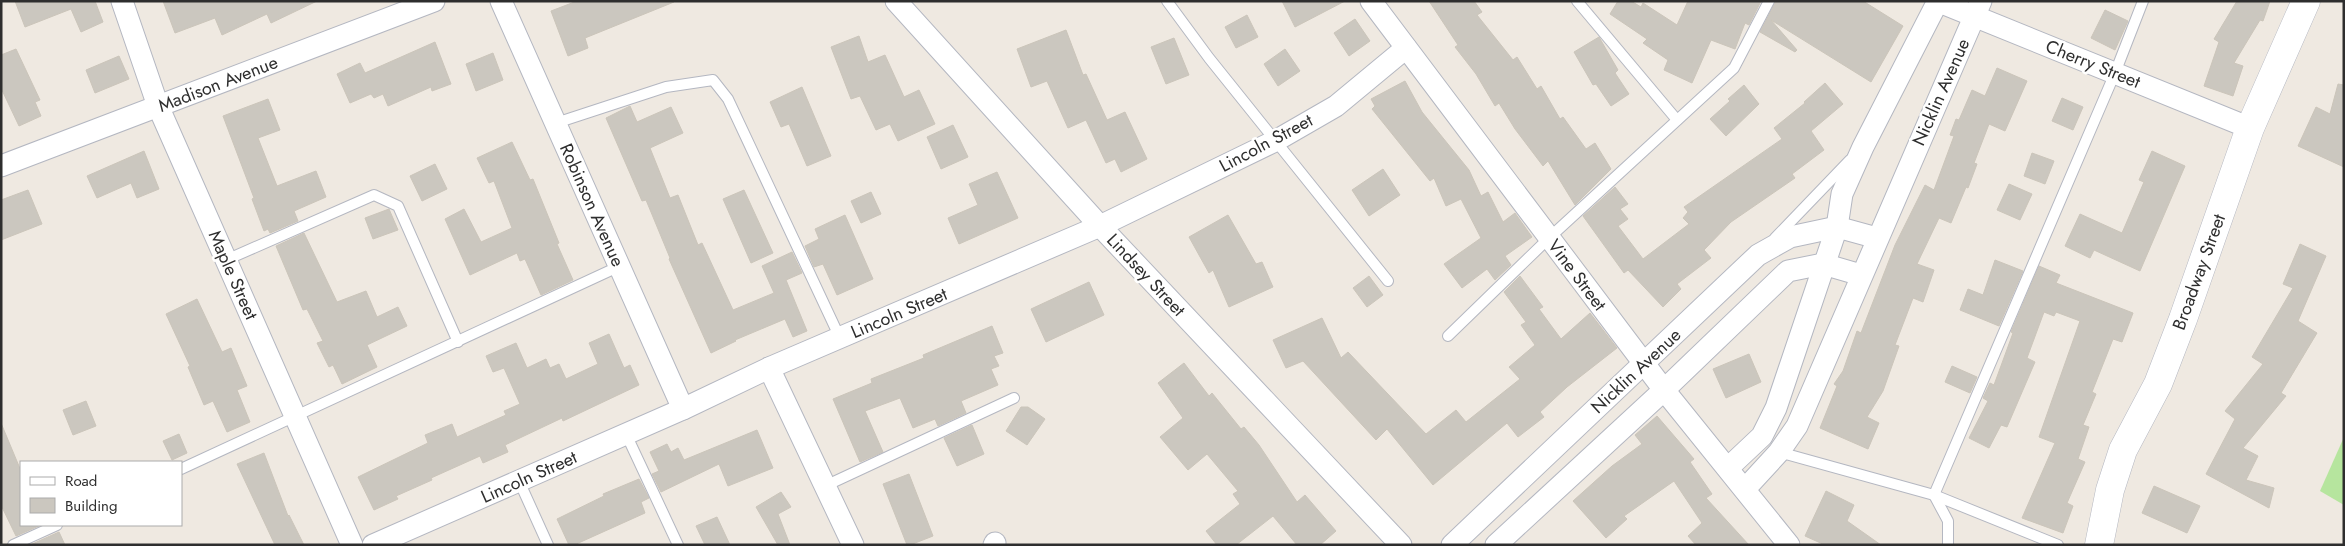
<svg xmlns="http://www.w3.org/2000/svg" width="2345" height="546" font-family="Jost,sans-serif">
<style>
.green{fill:#b6e59e}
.building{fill:#cbc7bf;stroke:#cbc5ba}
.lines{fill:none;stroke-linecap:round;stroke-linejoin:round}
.service-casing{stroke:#b4b7c1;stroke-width:12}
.minor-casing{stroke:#b4b7c1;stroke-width:23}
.secondary-casing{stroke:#b4b7c1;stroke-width:29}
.service{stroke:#fff;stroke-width:10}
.minor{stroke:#fff;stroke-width:21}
.secondary{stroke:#fff;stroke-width:28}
.labels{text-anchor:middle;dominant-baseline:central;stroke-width:5;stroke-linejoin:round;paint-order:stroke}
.street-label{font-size:18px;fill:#2e2e2e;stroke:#fff}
</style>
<rect width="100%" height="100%" fill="#efe9e1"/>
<path class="green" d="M2344 437V505L2320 491Z"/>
<g class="building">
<path d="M15 1H95L103 22 81 32 71 9 25 27Z"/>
<path d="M163 1H317L271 23 267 14 222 35 215 18 175 33Z"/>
<path d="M577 1H674V2L585 38 588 48 568 56 551 11Z"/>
<path d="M1282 1H1345L1295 27Z"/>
<path d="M1429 1H1474L1482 12 1477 15 1513 60 1517 57 1537 89 1541 86 1560 119 1563 117 1586 149 1595 143 1611 169 1575 205 1548 161 1543 166 1515 129 1499 103 1495 106 1476 74 1455 47 1458 45Z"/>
<path d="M1618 1H1631L1641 7 1643 3 1677 25 1688 1H1761L1749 25 1745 23 1735 49 1711 40 1692 83 1664 70 1668 60 1643 43 1647 39 1610 14Z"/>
<path d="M1776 1H1863L1903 26 1871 82 1771 20 1797 50 1795 52 1760 32Z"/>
<path d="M2237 1H2270L2263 21 2260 20 2234 63 2243 66 2233 96 2204 86 2219 42 2214 39Z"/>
<path d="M2105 10 2128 21 2115 50 2091 38Z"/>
<path d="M1247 15 1258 37 1236 48 1225 27Z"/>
<path d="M1355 19 1370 41 1349 56 1334 33Z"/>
<path d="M1066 30 1083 75 1086 74 1107 120 1125 112 1147 159 1121 172 1115 159 1106 163 1086 120 1068 128 1047 81 1031 87 1017 49Z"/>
<path d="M859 36 868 62 885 55 904 97 919 90 935 124 898 141 890 124 876 130 860 96 851 99 831 47Z"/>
<path d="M1599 37 1618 70 1615 73 1629 94 1611 106 1596 84 1593 85 1574 52Z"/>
<path d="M1174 38 1189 75 1166 84 1151 47Z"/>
<path d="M435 42 451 84 432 91 431 87 388 106 383 94 374 98 371 94 350 103 337 74 360 63 365 73Z"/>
<path d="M16 49 40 100 35 102 41 116 19 126 1 88V55Z"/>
<path d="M1285 49 1300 71 1278 86 1264 64Z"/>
<path d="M493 53 503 80 476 91 466 64Z"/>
<path d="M119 56 129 79 95 93 86 70Z"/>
<path d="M1997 68 2027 81 2005 131 1989 124 1974 163 1977 164 1968 188 1966 187 1951 223 1939 218 1917 264 1934 270 1923 302 1913 298 1895 345 1899 346 1883 391 1867 417 1879 423 1868 449 1820 428 1837 386 1834 384 1843 371 1857 331 1861 333 1895 245 1925 185 1934 190 1954 136 1950 135 1956 119 1959 120 1972 90 1985 96Z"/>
<path d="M1405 81 1422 112 1469 170 1481 196 1488 192 1503 222 1515 213 1532 237 1505 256 1511 265 1495 280 1487 269 1462 288 1444 264 1481 238 1461 199 1446 206 1434 178 1430 181 1372 109 1375 106 1371 99Z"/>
<path d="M1825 83 1843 104 1811 131 1824 150 1792 174 1795 178 1731 222 1704 250 1711 258 1677 284 1681 289 1663 307 1628 270 1624 273 1583 216 1615 187 1628 204 1620 209 1628 219 1618 226 1643 259 1689 224 1683 218 1688 212 1684 207 1782 139 1774 128 1805 103 1804 102Z"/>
<path d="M2338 84 2344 85V167L2298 146 2316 107 2330 114Z"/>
<path d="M1744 85 1759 104 1726 136 1710 119 1730 101 1728 99Z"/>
<path d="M802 87 831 156 807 166 789 124 781 127 770 102Z"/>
<path d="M2062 98 2083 107 2073 130 2052 121Z"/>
<path d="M268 99 280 130 258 138 277 186 316 171 326 197 294 211 298 221 270 233 268 229 264 231 252 199 254 198 223 116Z"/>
<path d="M630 106 637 122 671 107 683 133 650 148 670 198 678 195 698 245 702 243 733 310 774 293 762 266 792 252 802 273 786 280 807 331 793 337 785 319 735 340 736 341 711 353 669 259 670 258 646 200 642 201 606 118Z"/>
<path d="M953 125 968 157 941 169 927 137Z"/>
<path d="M512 142 530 180 533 179 559 243 557 244 573 280 541 295 525 259 520 261 517 253 470 275 445 219 464 209 481 242 512 228 494 181 489 183 477 158Z"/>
<path d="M144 151 159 189 137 198 131 183 97 198 87 176Z"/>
<path d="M2152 151 2185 166 2140 271 2094 250 2090 258 2065 246 2080 214 2122 233 2144 182 2139 180Z"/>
<path d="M2032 153 2054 161 2045 184 2024 176Z"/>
<path d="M435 164 447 189 422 201 410 176Z"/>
<path d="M1383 169 1400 195 1369 216 1352 190Z"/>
<path d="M997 172 1018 218 959 244 948 218 978 205 969 184Z"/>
<path d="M2009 184 2032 194 2020 220 1997 210Z"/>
<path d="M28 190 42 224 1 240V200Z"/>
<path d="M744 190 773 253 751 263 723 199Z"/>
<path d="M871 192 881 214 861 223 851 201Z"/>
<path d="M389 209 398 230 373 239 365 218Z"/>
<path d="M845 215 873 279 837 295 823 264 814 267 805 246 819 239 815 229Z"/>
<path d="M1228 215 1256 264 1262 262 1273 287 1229 307 1213 270 1209 273 1189 237Z"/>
<path d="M304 233 337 302 366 291 377 317 398 307 407 326 367 345 377 367 342 384 333 365 329 367 317 343 323 341 307 309 303 310 276 246Z"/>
<path d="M2300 244 2326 256 2298 321 2317 333 2281 393 2286 396 2243 448 2258 456 2246 480 2274 488 2269 508 2206 474 2235 419 2225 411 2263 364 2252 357 2293 288 2283 284Z"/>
<path d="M1995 260 2023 271 1999 326 1960 310 1968 289 1983 295Z"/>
<path d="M2039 266 2060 275 2056 283 2133 313 2122 342 2113 339 2092 392 2096 394 2083 425 2089 427 2078 459 2085 462 2067 503 2073 506 2063 533 2022 518 2055 443 2039 437 2080 321 2056 312 2054 316 2044 312 2027 358 2035 362 2007 427 2001 425 1989 448 1969 438 1988 401 1983 398 1990 383 1994 385 2013 333 2011 332Z"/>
<path d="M1369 276 1383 295 1367 307 1353 288Z"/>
<path d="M1520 276 1543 307 1539 309 1561 339 1590 313 1617 348 1567 387 1540 412 1544 417 1518 437 1507 423 1433 485 1387 429 1376 440 1303 361 1286 368 1273 340 1322 318 1341 358 1348 352 1426 434 1456 410 1466 422 1520 379 1509 367 1535 345 1521 325 1526 322 1504 292Z"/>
<path d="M1089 282 1104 315 1046 342 1031 309Z"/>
<path d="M197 299 222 352 231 348 247 386 237 390 250 422 227 432 213 401 204 405 188 367 190 366 166 314Z"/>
<path d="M992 326 1003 353 994 356 999 366 991 369 998 385 961 401 966 413 938 426 935 419 913 428 900 398 865 411 883 452 860 462 833 399 872 383 871 379 924 358 923 355Z"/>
<path d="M609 334 624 368 630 365 639 385 563 421 562 418 505 445 508 452 483 463 480 456 431 478 432 480 396 496 398 499 374 510 358 477 428 443 425 435 452 424 457 437 506 415 504 411 520 404 504 368 493 372 486 356 516 343 527 368 546 359 550 368 559 364 566 379 598 364 589 343Z"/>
<path d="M1749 354 1761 382 1726 398 1713 369Z"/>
<path d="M1184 363 1209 396 1212 393 1241 429 1244 427 1259 445 1297 502 1305 495 1336 531 1320 545H1297L1273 516 1236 545H1217L1206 531 1240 504 1233 494 1238 491 1207 454 1188 470 1160 437 1183 418 1158 383Z"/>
<path d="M1952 366 1977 377 1970 393 1945 382Z"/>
<path d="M86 401 96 426 73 435 63 410Z"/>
<path d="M1021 407H1028L1045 419 1027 445 1006 431Z"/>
<path d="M1657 416 1694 459 1690 462 1712 494 1706 498 1749 545H1696L1688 536 1702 523 1674 481 1624 516 1627 519 1606 538 1573 501 1612 466 1642 444 1635 435Z"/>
<path d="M1 423 21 471V525H41L16 536 1 505Z"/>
<path d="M972 425 984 454 957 466 944 438Z"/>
<path d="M757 430 773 468 728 486 719 464 661 492 652 474 659 471 650 452 667 444 671 452 678 448 684 460Z"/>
<path d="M179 434 187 453 172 460 163 441Z"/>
<path d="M264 453 288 516 289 515 304 545H275L237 464Z"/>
<path d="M909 474 933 536 910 545H907L883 484Z"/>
<path d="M639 479 649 498 641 502 645 513 574 545H569L557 519 604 496 603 494Z"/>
<path d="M2154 486 2200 506 2187 533 2142 513Z"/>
<path d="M1826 491 1854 505 1847 521 1881 545H1825L1805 536Z"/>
<path d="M781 492 791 507 778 514 790 545H778L756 507Z"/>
<path d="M717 517 730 545H705L696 526Z"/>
<path d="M59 532 65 545H30Z"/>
</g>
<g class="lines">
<defs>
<g id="service">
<path d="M1167 1 1209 58 1388 281"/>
<path d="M1577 1 1677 120"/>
<path d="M556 123 666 87 713 80 728 99 840 338"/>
<path d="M1775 238 1850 160"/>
<path d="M226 260 374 195 398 206 458 342"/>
<path d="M1448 336 1549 238 1734 68 1769 1"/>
<path d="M626 434 678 545"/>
<path d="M1779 452 1934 495 2058 545"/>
<path d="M181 469 620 266"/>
<path d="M519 481 548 545"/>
<path d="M825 486 1014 398"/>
<path d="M13 545 57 525"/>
<path d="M1948 545V521L1934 495 2115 73 2143 1"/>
</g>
<g id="minor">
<path d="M122 1 158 106 352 545"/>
<path d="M501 1 683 409"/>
<path d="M896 1 1100 226 1401 545"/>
<path d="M1371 1 1664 390 1789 545"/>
<path d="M1937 1 2250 128"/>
<path d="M1 166 434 1"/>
<path d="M769 368 853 545"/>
<path d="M1728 468 1762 436 1776 408 1837 227 1842 194 1863 147 1938 1"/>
<path d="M1745 489 1779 452 1797 426 1981 1"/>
<path d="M373 545 683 409 769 368 1100 226 1277 140 1336 106 1406 48"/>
<path d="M994 545 995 543"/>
<path d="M1452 545 1758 255 1790 237 1837 227 1877 238"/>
<path d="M1496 545 1664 390 1788 271 1823 264 1861 275"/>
</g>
<path id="secondary" d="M2099 545 2110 490 2123 450 2158 384 2183 319 2250 128 2306 1"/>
</defs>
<use href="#service" class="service-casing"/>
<use href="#minor" class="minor-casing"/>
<use href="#secondary" class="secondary-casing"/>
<use href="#service" class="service"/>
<use href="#minor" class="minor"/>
<use href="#secondary" class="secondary"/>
</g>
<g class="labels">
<g class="street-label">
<text transform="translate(2093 64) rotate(22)">Cherry Street</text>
<text transform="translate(218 84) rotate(-21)">Madison Avenue</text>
<text transform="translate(1941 92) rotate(-66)">Nicklin Avenue</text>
<text transform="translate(1266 143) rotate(-28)">Lincoln Street</text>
<text transform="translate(592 205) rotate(66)">Robinson Avenue</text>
<text transform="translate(2199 272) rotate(-70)">Broadway Street</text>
<text transform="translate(233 275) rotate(66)">Maple Street</text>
<text transform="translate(1146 275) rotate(47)">Lindsey Street</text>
<text transform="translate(1577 275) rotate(53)">Vine Street</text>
<text transform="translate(899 313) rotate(-23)">Lincoln Street</text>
<text transform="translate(1636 371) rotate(-43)">Nicklin Avenue</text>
<text transform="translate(529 477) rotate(-24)">Lincoln Street</text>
</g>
</g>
<rect width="2345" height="546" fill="none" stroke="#2e2e2e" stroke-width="5"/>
<rect x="20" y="461" width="162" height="65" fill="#ffffff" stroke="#ababab"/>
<rect x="30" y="477" width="25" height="8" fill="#ffffff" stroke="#ababab"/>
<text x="65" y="486" font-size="15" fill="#2e2e2e">Road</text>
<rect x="30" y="498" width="25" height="15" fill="#cbc7bf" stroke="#ababab"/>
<text x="65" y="511" font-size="15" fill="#2e2e2e">Building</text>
</svg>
